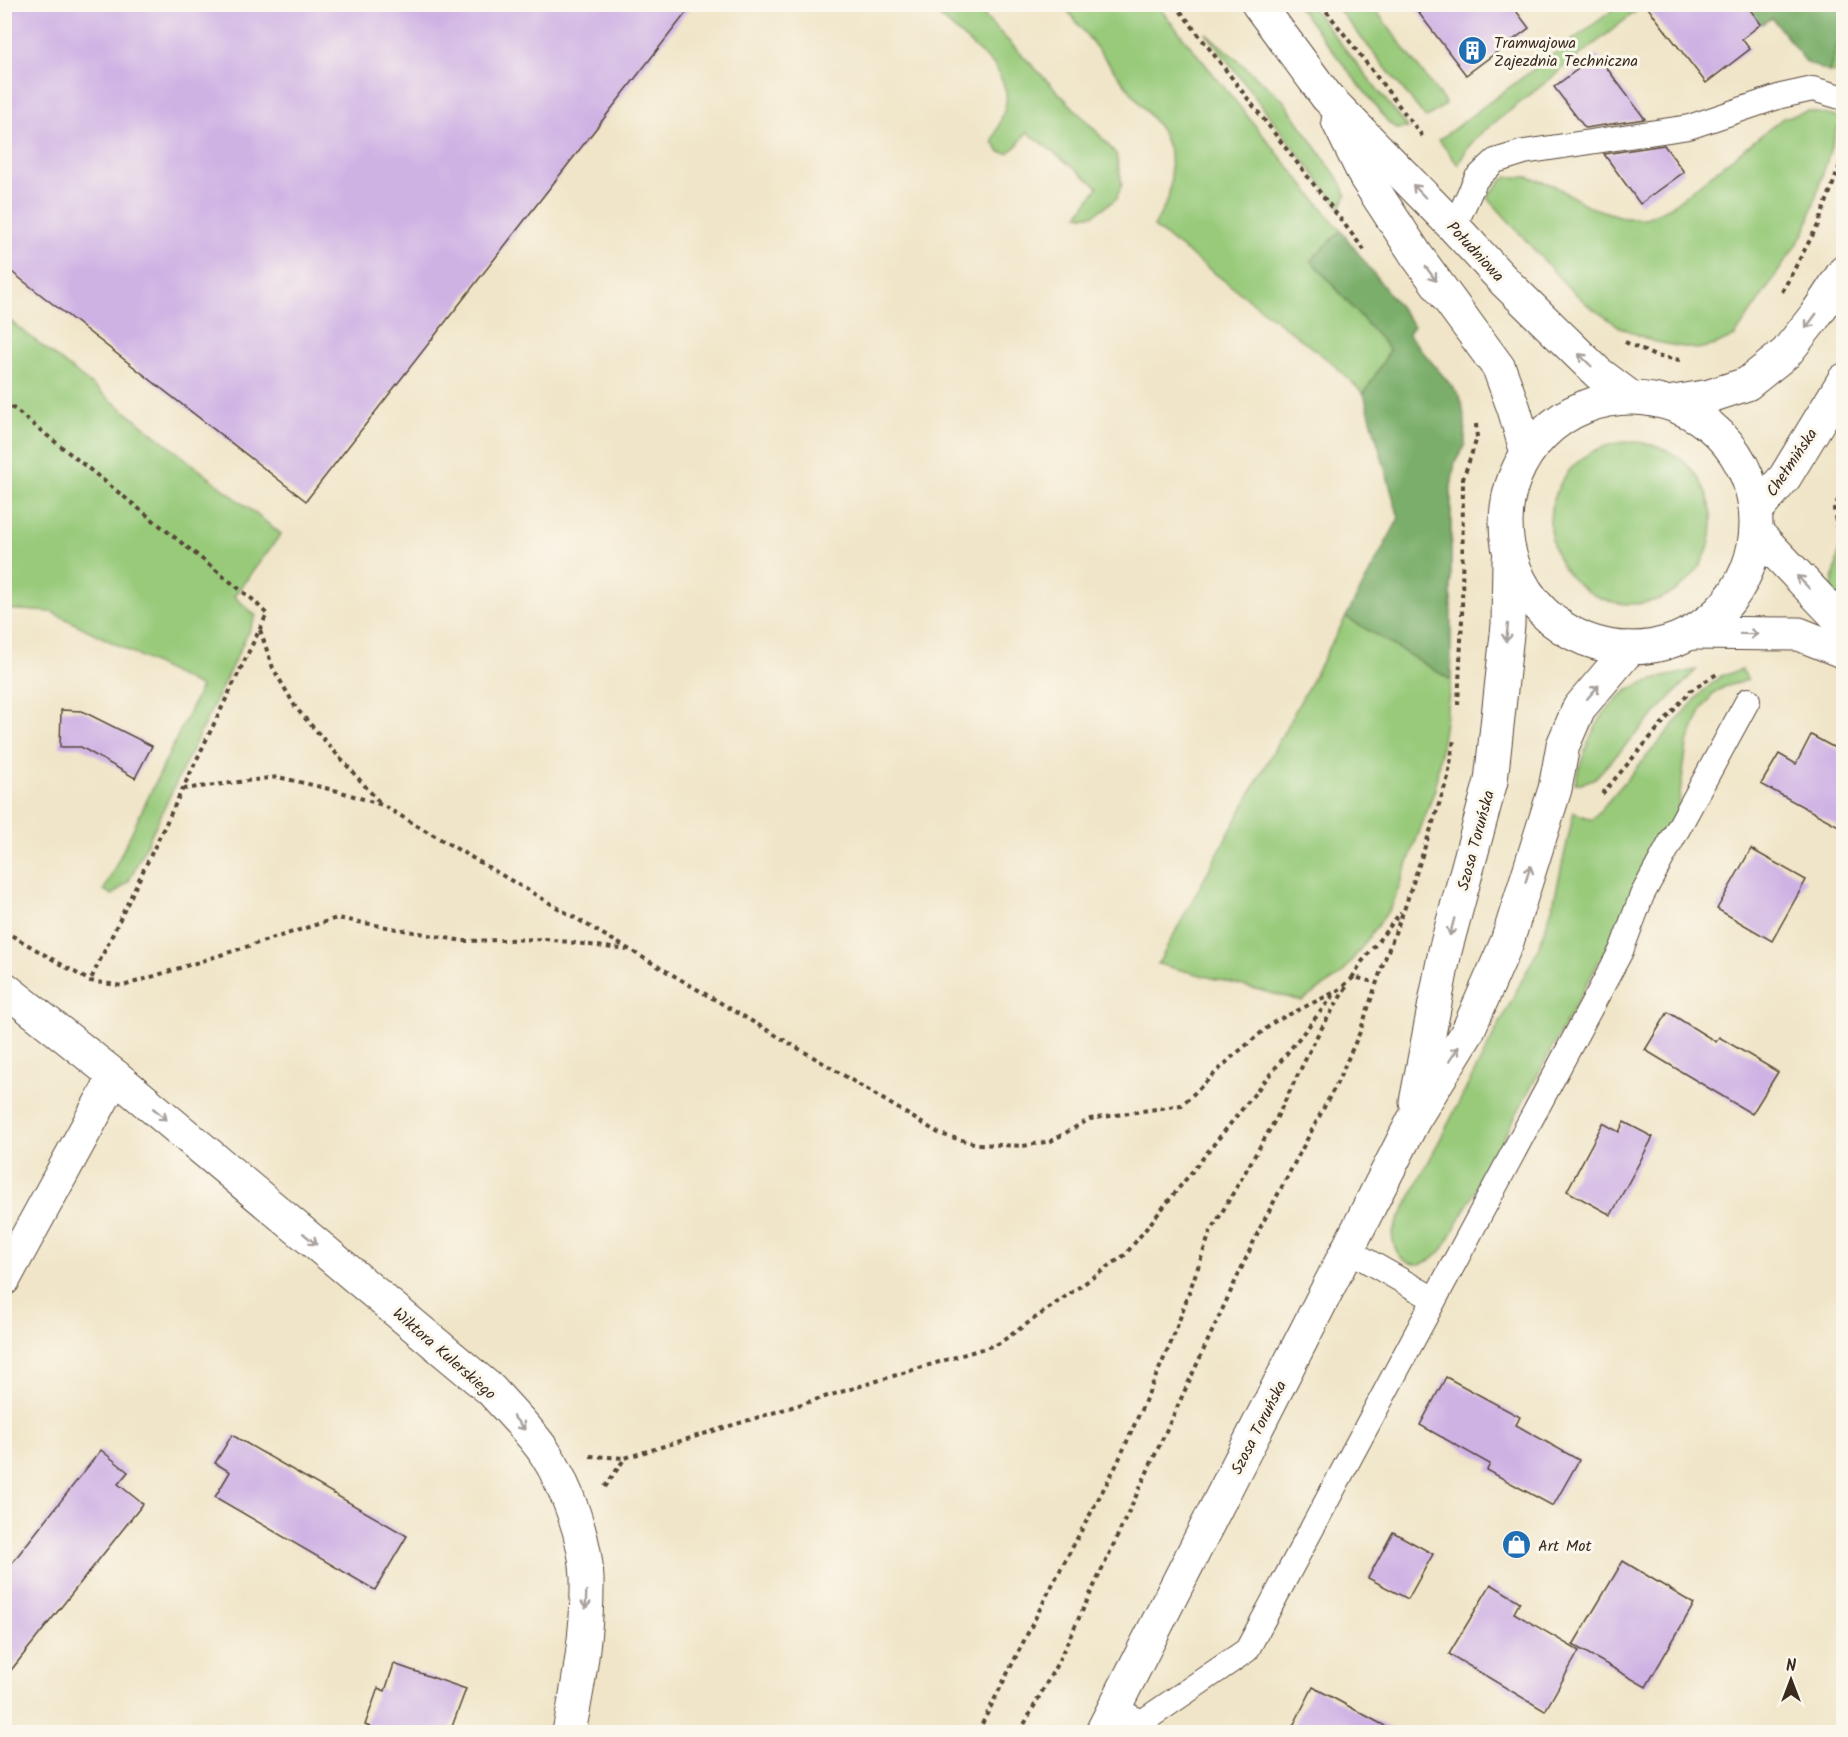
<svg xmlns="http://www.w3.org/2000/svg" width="1848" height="1737" viewBox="0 0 1848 1737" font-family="Kalam,sans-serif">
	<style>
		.green { fill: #98ca7a; stroke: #6a7a4c; stroke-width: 1.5 }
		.forest { fill: #7aae6a; stroke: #5a6c44; stroke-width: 1.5 }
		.building { fill: #cfb2e4 }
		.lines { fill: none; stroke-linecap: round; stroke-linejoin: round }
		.service-casing { stroke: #564638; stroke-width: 26 }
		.minor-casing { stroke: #564638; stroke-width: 35 }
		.tertiary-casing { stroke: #564638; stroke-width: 35 }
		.secondary-casing { stroke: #564638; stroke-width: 35 }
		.path { stroke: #564638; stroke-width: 4; stroke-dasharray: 4.5 4.5; stroke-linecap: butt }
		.service { stroke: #fff; stroke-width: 24 }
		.minor { stroke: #fff; stroke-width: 33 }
		.tertiary { stroke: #fff; stroke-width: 33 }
		.secondary { stroke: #fff; stroke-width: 33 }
		.oneway { stroke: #a79f9a }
		.labels { text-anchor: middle; stroke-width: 6; stroke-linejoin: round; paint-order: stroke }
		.poi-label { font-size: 16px; fill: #3b2a1e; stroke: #fbf7ec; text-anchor: start }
		.street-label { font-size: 16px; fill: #3b2a1e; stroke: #fbf7ec }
	</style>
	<rect width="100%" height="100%" fill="#fbf7ec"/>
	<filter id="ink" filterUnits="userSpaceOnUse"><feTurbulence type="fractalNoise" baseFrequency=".0167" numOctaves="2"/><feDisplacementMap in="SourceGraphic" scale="12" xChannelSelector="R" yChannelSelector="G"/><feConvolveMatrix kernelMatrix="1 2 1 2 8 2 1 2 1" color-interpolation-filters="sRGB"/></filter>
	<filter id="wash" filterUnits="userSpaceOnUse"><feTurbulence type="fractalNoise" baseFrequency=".008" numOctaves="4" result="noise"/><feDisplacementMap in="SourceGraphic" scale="24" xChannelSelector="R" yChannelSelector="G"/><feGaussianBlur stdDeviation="1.35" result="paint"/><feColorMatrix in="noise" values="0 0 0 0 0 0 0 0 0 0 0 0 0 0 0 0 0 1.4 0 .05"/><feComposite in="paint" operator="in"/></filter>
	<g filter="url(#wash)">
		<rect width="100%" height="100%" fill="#f0e5c8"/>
		<g class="green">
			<path d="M1621,4L1644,5L1480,134L1468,147L1458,165L1439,140Z"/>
			<path d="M927,5H976L987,19L1096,131L1116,154L1122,184L1116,199L1093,215H1078L1098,187L1027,132L1016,147L1008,153L1000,152L993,142C996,129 1009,106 1006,94C1005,84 999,75 995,66Z"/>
			<path d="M1063,5H1157L1341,231L1311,260L1390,350L1364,394L1332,363L1154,227L1168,199L1171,181L1170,152L1161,130Z"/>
			<path d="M1297,5H1310L1408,128L1397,129L1388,122Z"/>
			<path d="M1335,5H1372L1446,104L1426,118Z"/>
			<path d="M1843,23V74L1829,72Z"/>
			<path d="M1206,33L1283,100L1342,184L1346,195L1340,208Z"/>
			<path d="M1808,111L1843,118V121L1836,131L1805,232L1735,336L1716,345L1697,349L1671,345L1652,341L1620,327L1589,306L1565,284L1487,197L1502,180L1508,177H1528L1553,185L1590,207L1625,218H1646L1669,208L1783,118Z"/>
			<path d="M4,316L281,534L234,596L256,616L129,881L112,895L104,890L201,687L52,612L5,609Z"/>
			<circle cx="1631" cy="523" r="81"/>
			<path d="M1843,532V602L1831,591Z"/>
			<path d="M1346,617L1451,680L1435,789L1392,906L1342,974L1302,1001L1158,964Z"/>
			<path d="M1696,670L1595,778L1583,783H1575C1585,746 1599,704 1636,686C1655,678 1676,674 1696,670Z"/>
			<path d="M1742,670L1748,680L1724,687L1713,694L1702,709L1687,744L1678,809L1627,903L1609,943L1450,1237C1447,1242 1444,1248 1440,1252C1417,1275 1394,1263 1392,1233L1538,949L1553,905L1574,812L1592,820L1701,693L1721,676Z"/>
		</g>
		<g class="forest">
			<path d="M1746,5H1843V23L1829,72L1807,63L1772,18L1761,24Z"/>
			<path d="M1341,231L1414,326L1408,334L1460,396L1465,420V446L1455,462L1451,487V680L1346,617L1399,518L1364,394L1390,350L1311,260Z"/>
		</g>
		<g id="blocks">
			<g class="building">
				<path d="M4,4H693L306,501L4,266Z"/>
				<path d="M1412,4H1511L1529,28L1466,75Z"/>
				<path d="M1645,4H1746L1761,24L1742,39L1750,49L1706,83Z"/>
				<path d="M1597,55L1645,119L1585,128L1554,87Z"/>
				<path d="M1664,145L1684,172L1640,204L1604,154Z"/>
				<path d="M61,710L82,711L152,746L135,778L81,747H60Z"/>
				<path d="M1811,735L1844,753V829L1761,784L1779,754L1796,764Z"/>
				<path d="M1751,849L1806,880L1772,941L1717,909Z"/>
				<path d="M1668,1012L1716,1042L1719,1037L1778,1072L1752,1114L1645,1050Z"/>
				<path d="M1624,1122L1653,1137L1611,1215L1567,1191L1603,1123L1619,1132Z"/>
				<path d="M1446,1377L1520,1417L1516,1425L1579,1460L1553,1506L1487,1470L1490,1464L1420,1425Z"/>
				<path d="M232,1435L407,1536L375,1590L215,1497L230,1472L215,1463Z"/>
				<path d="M101,1450L128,1472L118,1484L143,1504L4,1679V1573Z"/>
				<path d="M1393,1532L1433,1554L1408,1599L1368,1578Z"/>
				<path d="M1623,1561L1694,1604L1646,1687L1573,1645Z"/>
				<path d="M1491,1584L1520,1602L1514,1613L1579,1651L1545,1711L1449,1654Z"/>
				<path d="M394,1664L466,1689L450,1732H383L365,1725L378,1688L385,1691Z"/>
				<path d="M1313,1687L1396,1732H1290Z"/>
			</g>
		</g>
	</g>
	<g filter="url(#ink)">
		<use href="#blocks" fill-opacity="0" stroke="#564638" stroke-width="1.5"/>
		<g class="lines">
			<defs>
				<g id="service">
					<path d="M1454,227L1476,179L1495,161L1524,152L1689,127L1781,96L1813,89L1844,98"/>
					<path d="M1348,1250L1434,1299"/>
					<path d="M1115,1709L1142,1722L1247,1650L1621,951L1642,895L1748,700"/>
				</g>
				<g id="minor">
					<path d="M4,988L115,1076L491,1390C508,1409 532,1433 545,1453C566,1485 586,1539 587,1578C588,1630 579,1682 569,1732"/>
					<path d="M4,1279L115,1076"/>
				</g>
				<g id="tertiary">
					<path d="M1258,4L1327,97L1454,227L1506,283L1598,373L1630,397"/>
					<path d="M1338,121L1366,178L1417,256L1499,368L1514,409L1527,453"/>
					<path d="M1756,532L1844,624"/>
					<path d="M1691,633L1799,634L1844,652"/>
				</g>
				<g id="secondary">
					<circle cx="1631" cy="523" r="125"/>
					<path d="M1668,403L1710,396L1747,384L1786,353L1815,316L1844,272"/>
					<path d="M1756,511L1785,477L1844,380"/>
					<path d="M1416,1102L1445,951L1491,781L1508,625L1509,560"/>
					<path d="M1102,1732L1413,1121L1467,1033L1507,942L1555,789L1563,745L1579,708L1630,648"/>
				</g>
			</defs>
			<use href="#service" class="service-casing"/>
			<use href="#minor" class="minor-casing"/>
			<use href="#tertiary" class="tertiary-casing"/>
			<use href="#secondary" class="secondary-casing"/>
			<g class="path">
				<path d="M1175,4L1365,251"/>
				<path d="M1321,4L1423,137"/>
				<path d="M1782,292L1818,225L1844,154"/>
				<path d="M1625,342L1655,356L1680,360"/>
				<path d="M4,401L252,599L267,614L90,981"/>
				<path d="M1842,565L1834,509L1844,487"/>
				<path d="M260,630L273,668L296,708L381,804"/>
				<path d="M1458,705L1462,619L1463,479L1477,438L1476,424"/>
				<path d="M183,789L278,777L338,791L382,805L825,1064L940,1134L977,1144L1023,1146L1051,1141L1090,1119L1182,1105L1232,1057L1274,1022L1337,991"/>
				<path d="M1602,794L1690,691L1720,672"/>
				<path d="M4,931L90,981L123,986L337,918L463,941L546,939L627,950"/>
				<path d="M1352,978L1361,963L1401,912"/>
				<path d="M590,1456L624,1458"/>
				<path d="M605,1487L625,1458L998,1344L1125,1255L1337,991L1354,977L1377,983"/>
				<path d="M978,1732L1049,1591L1117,1464L1173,1338L1210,1233L1277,1117L1317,1036L1348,984"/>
				<path d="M1020,1732L1057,1664L1105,1563L1260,1228L1337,1083L1360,1032L1383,964L1405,907L1448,777L1454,739"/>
			</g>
			<use href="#service" class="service"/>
			<use href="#minor" class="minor"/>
			<use href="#tertiary" class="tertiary"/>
			<use href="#secondary" class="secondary"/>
		</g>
		<defs><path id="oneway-shaft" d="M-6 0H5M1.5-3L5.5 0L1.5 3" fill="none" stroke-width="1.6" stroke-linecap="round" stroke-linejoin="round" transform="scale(1.5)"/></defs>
		<g class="oneway">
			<use href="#oneway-shaft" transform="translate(1419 191) rotate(-134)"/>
			<use href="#oneway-shaft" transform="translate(1431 274) rotate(54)"/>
			<use href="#oneway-shaft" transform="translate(1811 321) rotate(126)"/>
			<use href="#oneway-shaft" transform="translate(1585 360) rotate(-136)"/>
			<use href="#oneway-shaft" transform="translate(1803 582) rotate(-134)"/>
			<use href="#oneway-shaft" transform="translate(1507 633) rotate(96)"/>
			<use href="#oneway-shaft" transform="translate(1749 634) rotate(1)"/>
			<use href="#oneway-shaft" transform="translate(1593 692) rotate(-49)"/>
			<use href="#oneway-shaft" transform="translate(1528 874) rotate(-73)"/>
			<use href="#oneway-shaft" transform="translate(1452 927) rotate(105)"/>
			<use href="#oneway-shaft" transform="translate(1454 1054) rotate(-58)"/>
			<use href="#oneway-shaft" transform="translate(160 1114) rotate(40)"/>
			<use href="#oneway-shaft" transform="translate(310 1239) rotate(40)"/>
			<use href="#oneway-shaft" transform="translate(519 1423) rotate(49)"/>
			<use href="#oneway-shaft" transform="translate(586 1600) rotate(92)"/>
		</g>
	</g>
	<defs>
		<symbol id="building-disc" viewBox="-11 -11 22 22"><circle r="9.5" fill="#1f6fb2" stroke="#fbf7ec"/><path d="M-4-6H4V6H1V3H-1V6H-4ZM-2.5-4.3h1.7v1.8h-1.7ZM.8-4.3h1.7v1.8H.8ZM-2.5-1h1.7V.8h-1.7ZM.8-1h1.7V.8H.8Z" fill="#fff"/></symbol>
		<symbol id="shop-disc" viewBox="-11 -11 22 22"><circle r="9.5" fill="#1f6fb2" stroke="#fbf7ec"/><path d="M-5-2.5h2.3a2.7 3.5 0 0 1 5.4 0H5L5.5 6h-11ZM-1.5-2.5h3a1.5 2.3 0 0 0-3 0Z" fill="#fff"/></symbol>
	</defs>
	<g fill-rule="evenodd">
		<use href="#building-disc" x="1456" y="34" width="33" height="33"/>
		<use href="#shop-disc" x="1500" y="1528" width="33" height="33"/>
	</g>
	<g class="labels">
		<g class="poi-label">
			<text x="1494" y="48">Tramwajowa<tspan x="1494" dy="18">Zajezdnia Techniczna</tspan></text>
			<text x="1538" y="1551">Art Mot</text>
		</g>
		<g class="street-label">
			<text transform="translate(1476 251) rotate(47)" y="6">Południowa</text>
			<text transform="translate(1791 462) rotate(-56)" y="6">Chełmińska</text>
			<text transform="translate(1475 840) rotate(-75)" y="6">Szosa Toruńska</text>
			<text transform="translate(445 1353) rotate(41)" y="6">Wiktora Kulerskiego</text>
			<text transform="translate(1258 1427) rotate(-63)" y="6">Szosa Toruńska</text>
		</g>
	</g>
	<rect width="1848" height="1737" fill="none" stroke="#fbf7ec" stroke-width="24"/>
	<g transform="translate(1791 1680)" stroke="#fbf7ec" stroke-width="4.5" paint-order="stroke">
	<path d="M0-4.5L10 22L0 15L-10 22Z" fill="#3b2a1e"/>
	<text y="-9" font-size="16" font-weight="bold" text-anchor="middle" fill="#3b2a1e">N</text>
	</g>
</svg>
